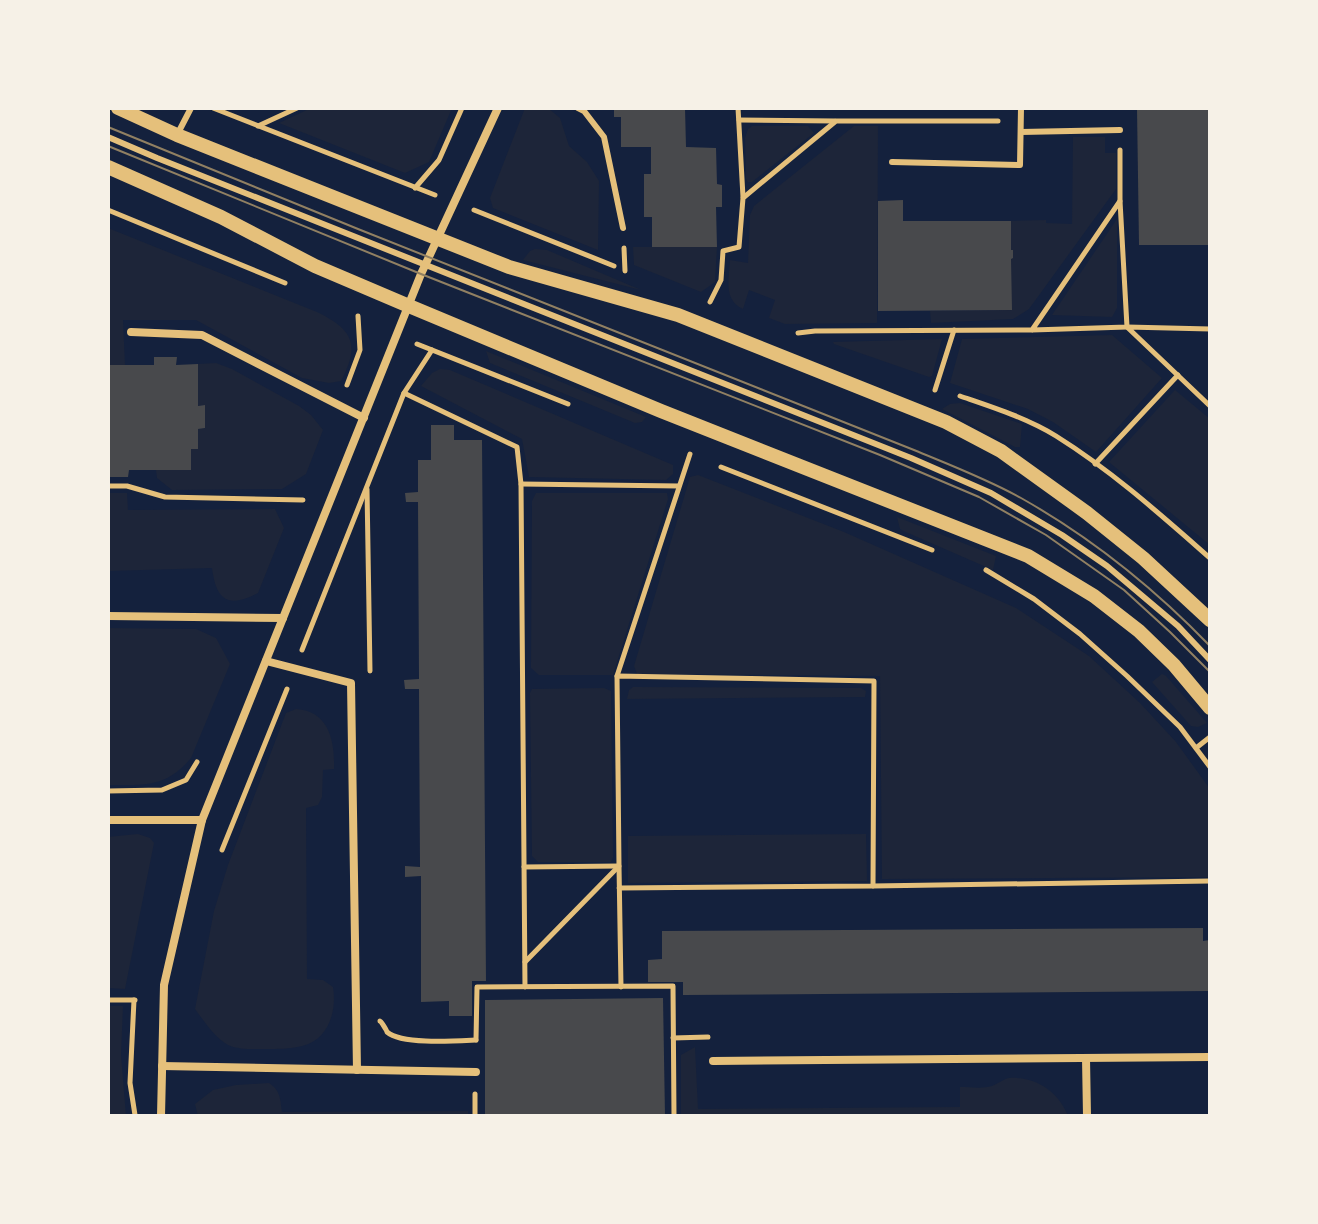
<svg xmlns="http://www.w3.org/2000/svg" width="1318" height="1224" viewBox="0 0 1318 1224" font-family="'Varela Round',sans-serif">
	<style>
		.green { fill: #1d2539 }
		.building { fill: #48494c }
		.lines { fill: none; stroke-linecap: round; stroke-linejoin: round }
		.path { stroke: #e5c07b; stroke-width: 5 }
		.service { stroke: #e5c07b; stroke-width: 6 }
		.minor { stroke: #e5c07b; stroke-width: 8 }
		.tertiary { stroke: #e5c07b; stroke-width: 14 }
		.tram { stroke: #918062; stroke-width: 2 }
	</style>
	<rect width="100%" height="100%" fill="#14213d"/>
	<g class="green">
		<path d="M311,108H452L429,162L405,173L279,123Z"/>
		<path d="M525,108H548L560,118L569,146L587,162L599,181L598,250L493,208L490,198Z"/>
		<path d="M752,126H808L814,133L752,182H748L746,179L745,138L748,129Z"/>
		<path d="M854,126H878L877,323L785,324L769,318L775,300L749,290L743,309C723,300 729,279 730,260L748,263L750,215L754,206Z"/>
		<path d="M1073,137H1105V153H1116V189L1029,309L1013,319L931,323L930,311L1011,310V221L1046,220V223L1072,224Z"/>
		<path d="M1117,219V308L1112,317L1052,315Z"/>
		<path d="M108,228L317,312C352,329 361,344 341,381L329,383L302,378L196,320H123L125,365H108Z"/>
		<path d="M633,247H717L715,282L701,292L634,265Z"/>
		<path d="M535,249L547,250L641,290L523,260L530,251Z"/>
		<path d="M1112,335L1162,378L1096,452L1053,422L1028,409L950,383L962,339Z"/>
		<path d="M942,339L932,376L929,377L834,344L833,342Z"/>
		<path d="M486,351L646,417L642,422L635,423L490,363Z"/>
		<path d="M216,363L232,369L299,406L311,415L323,430L306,474L282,489L172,490L157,478L156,470L191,469V449L198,448V429L205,428L204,405L198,406V364Z"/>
		<path d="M440,369L450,370L673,465V474L666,480L529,477L522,439L421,386L432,373Z"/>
		<path d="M1175,390L1210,419V545L1109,462Z"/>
		<path d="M960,403L1022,424L1020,447H1015L942,409L950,404Z"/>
		<path d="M698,475L844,532L1016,608L1089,656L1140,703L1176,742L1210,789V877L882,879L880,676L637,674L634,666L690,477Z"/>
		<path d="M108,493H127L128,510L275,509L284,528L258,593C228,609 216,600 212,568L108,571Z"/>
		<path d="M536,493H667L668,499L613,675H539L531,668L532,501Z"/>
		<path d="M897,517L996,556L993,570L908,533L900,529Z"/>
		<path d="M108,628L196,629L216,638L230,664L191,758C166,788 144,785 108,785Z"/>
		<path d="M1162,674L1166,676L1207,723L1198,727L1191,726L1152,682Z"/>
		<path d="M633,687L861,688L866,691L865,697L627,699L629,690Z"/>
		<path d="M604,688L611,691L613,857L611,862H538L532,856L530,693L532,689Z"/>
		<path d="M296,709C329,711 335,741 334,769L323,770L322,797L318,805L306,808L307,979L323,980L333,987C337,1010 329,1040 302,1046C290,1049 277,1049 265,1049C254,1049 239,1050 228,1045C214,1037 204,1021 195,1009L214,911L228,865L286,713Z"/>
		<path d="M138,834L150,838L154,843L125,989L108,988V837Z"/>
		<path d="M866,834L867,881L628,883V836Z"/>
		<path d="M108,1006H123L121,1055L126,1116H108Z"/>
		<path d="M695,1047L698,1109L960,1107V1087C970,1087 983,1089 992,1086C998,1084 1003,1079 1009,1078C1036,1076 1059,1092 1068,1116H681V1055Z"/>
		<path d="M269,1083C281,1091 280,1099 282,1112L468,1111V1116H198L195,1104L213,1090L236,1085Z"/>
	</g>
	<g class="building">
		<path d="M614,108H685L686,147L716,148L717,184L722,185V207H716L717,247H652V217H644V174H651V147H621V117H614Z"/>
		<path d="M1137,108H1210V245H1139Z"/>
		<path d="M903,200V221H1011V250H1013V258L1011,259L1012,310L878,311V201Z"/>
		<path d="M154,357H177L176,365L198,364V406L205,405V428L198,429V449H191V470H129L128,477H108V365H154Z"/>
		<path d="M431,425H454V440H482L486,981H472V1016H449V1001L421,1002V876L405,877V866L420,867L419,689H405L404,680L419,679L418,502H406L405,493L418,492V460H431Z"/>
		<path d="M1203,928V941L1210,940V991L683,995V982H648V960L662,959V931Z"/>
		<path d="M663,998L665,1116H485V1000Z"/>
	</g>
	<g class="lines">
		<g class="path">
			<path d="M213,108L435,195"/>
			<path d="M738,108L743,197"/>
			<path d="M739,120L835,121"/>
			<path d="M258,126L297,108"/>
			<path d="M1120,150V201"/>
			<path d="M415,188L439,160L462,108"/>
			<path d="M108,210L285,283"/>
			<path d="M474,210L614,266"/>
			<path d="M624,248L625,271"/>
			<path d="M710,302L721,280L723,251L739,247L743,198L836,121H998"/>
			<path d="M1210,329L1127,327L1210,406"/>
			<path d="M798,333L815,331L1032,330L1127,327L1120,201L1032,330"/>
			<path d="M417,344L568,404"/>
			<path d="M347,385L360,350L358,316"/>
			<path d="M935,390L954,330"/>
			<path d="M404,393L517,447L521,484L525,987"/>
			<path d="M960,396C992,407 1027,418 1056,436C1112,471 1161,515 1210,558"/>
			<path d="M1095,464L1178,375"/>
			<path d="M721,467L932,550"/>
			<path d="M521,484L679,486"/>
			<path d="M108,486H127L165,497L303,500"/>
			<path d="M367,489L370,671"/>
			<path d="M986,570L1034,599L1080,634L1127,676L1180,727L1210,767"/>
			<path d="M302,650L404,393L432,350"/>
			<path d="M617,676L690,454"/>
			<path d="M1196,748L1210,737"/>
			<path d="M108,791L162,790L186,780L197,762"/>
			<path d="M222,850L287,689"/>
			<path d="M524,867L619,866"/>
			<path d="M873,886L1210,881"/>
			<path d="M619,888L873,886L874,681L617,676L619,866L621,987"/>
			<path d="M525,962L618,867"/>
			<path d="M108,1000H135"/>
			<path d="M134,1000L130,1083L135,1115"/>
			<path d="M380,1021C381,1021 387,1031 387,1032C402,1045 456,1041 476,1040"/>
			<path d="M673,1038L708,1037"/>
			<path d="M476,1040L477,987L673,986L674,1116"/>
			<path d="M475,1116V1094"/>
		</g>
		<g class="service">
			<path d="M578,108L584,111L604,137L623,228"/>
			<path d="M1021,132L1120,130"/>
			<path d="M177,135L191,108"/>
			<path d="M108,137L157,158L911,458L991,493L1062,535L1107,566L1178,626L1210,660"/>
			<path d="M892,162L1020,165L1021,108"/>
		</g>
		<g class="minor">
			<path d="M131,332L202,335L364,418"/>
			<path d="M108,616L283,618"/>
			<path d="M266,661L351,683L357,1070"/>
			<path d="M108,820H202"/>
			<path d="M1086,1058L1087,1116"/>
			<path d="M713,1061L1210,1057"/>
			<path d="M162,1066L476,1072"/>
			<path d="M161,1116L164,985L202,820L421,274L498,108"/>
		</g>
		<g class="tertiary">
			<path d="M118,108L177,135L509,267L678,315L946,422L1001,451L1087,513L1143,558L1210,620"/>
			<path d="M108,167L221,217L315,266L409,306L661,411L1028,556L1094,596L1139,631L1174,665L1210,708"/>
		</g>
		<g class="tram">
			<path d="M108,127L358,229L914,450C950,465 987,479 1021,498C1092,538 1154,588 1210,646"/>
			<path d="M108,146L421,274L880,455L979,497L1046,535L1124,590L1170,632L1210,672"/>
		</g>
	</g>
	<rect width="1318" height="1224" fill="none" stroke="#f6f1e7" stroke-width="220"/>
</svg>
